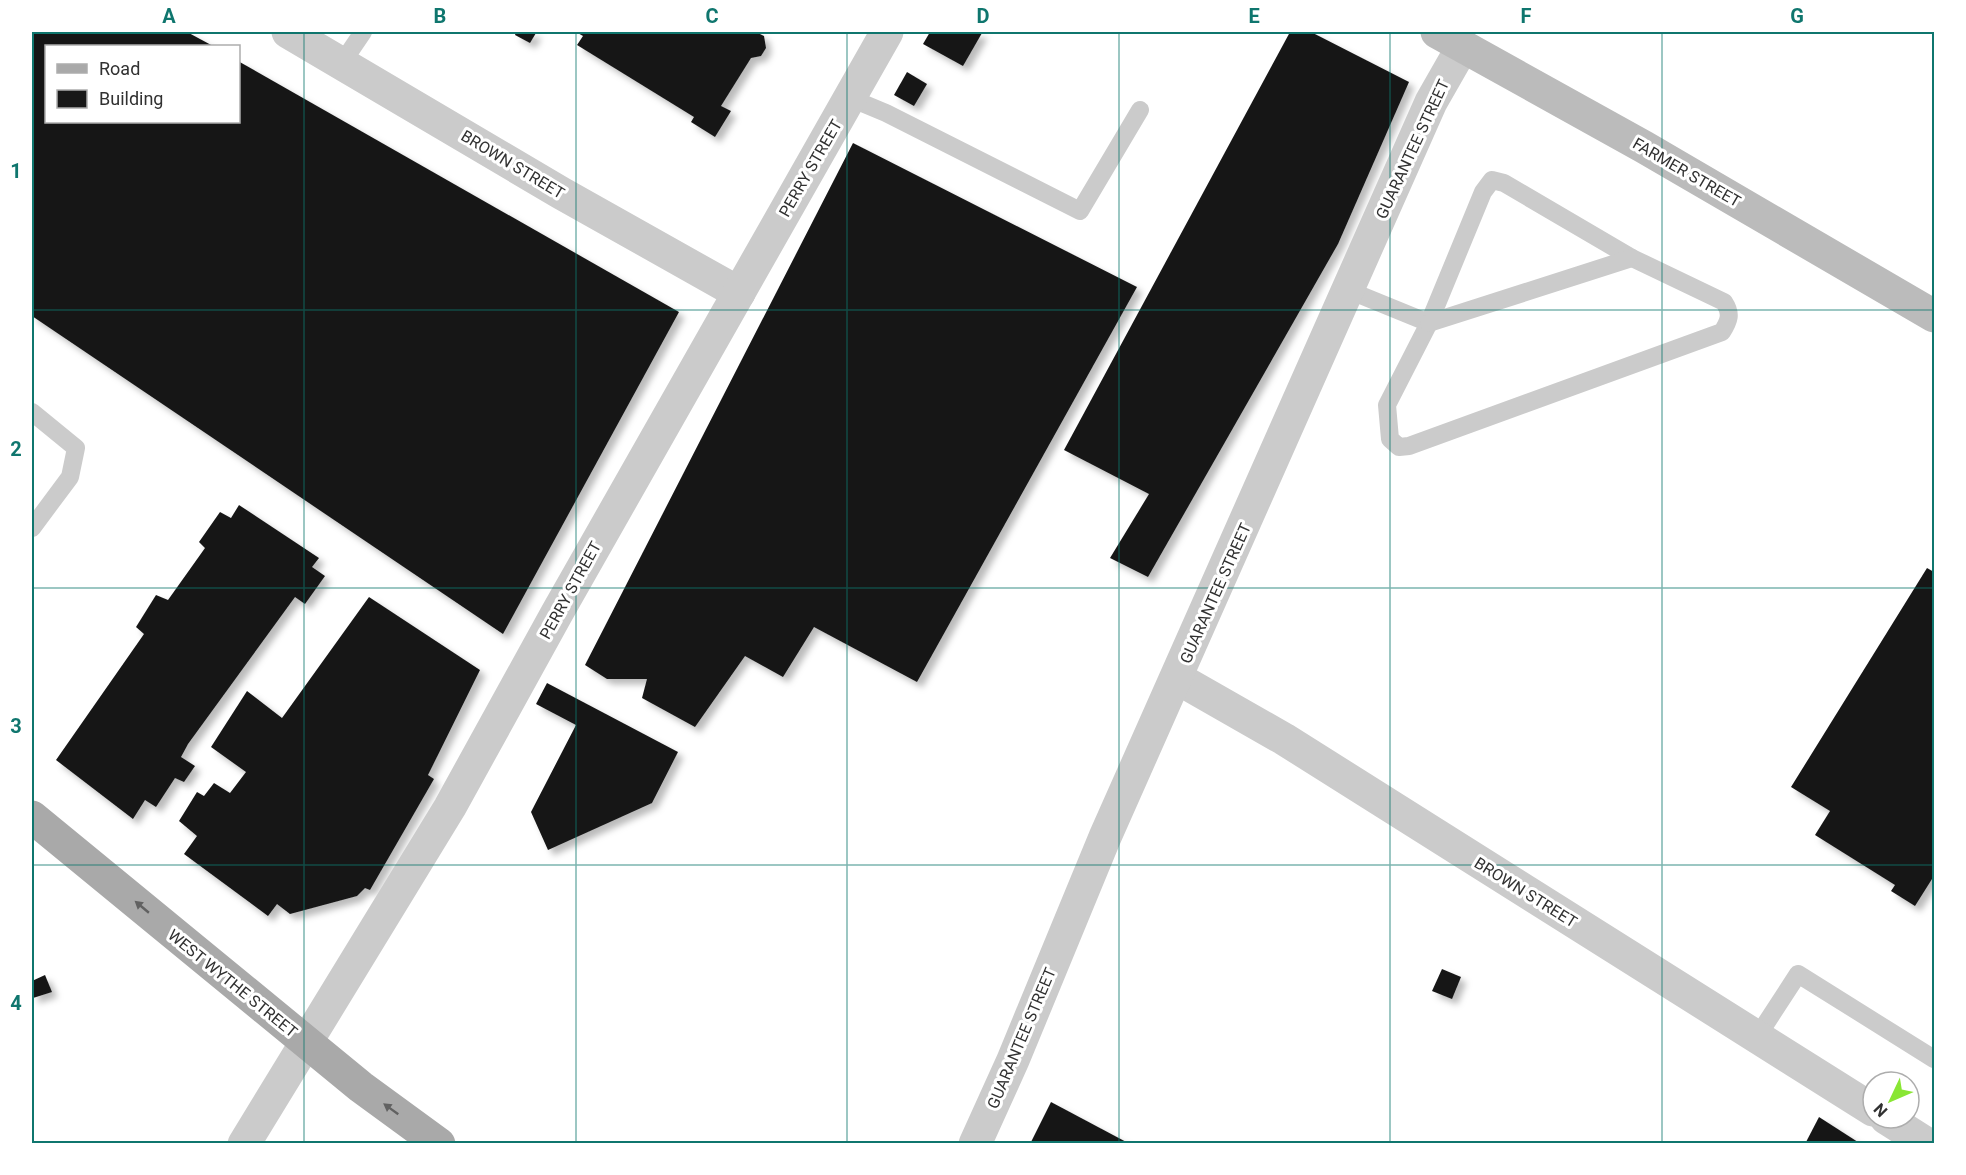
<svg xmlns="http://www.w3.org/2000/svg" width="1966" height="1175" viewBox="0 0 1966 1175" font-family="Roboto,sans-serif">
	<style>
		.building { fill: #181818; filter: url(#shadow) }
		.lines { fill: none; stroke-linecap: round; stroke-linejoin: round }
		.lane { stroke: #cbcbcb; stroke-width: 18 }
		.street { stroke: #cbcbcb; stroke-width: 33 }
		.secondary { stroke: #bbb; stroke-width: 33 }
		.primary { stroke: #a9a9a9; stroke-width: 33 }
		.oneway { fill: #616161 }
		.grid { fill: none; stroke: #0f766e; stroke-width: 1.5; stroke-opacity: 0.55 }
		.labels { text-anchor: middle; stroke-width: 6; stroke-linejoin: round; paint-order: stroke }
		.street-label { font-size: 16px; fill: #313131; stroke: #fff }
		.neatline { fill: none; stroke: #0f766e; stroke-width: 2 }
		.grid-label { font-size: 20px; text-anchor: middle; font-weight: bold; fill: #0f766e }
	</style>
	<defs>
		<filter id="shadow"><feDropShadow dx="5.5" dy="5.5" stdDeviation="3" flood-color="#0004"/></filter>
	</defs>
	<rect width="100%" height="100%" fill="#fff"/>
	<g class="building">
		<path d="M32,32H187L213,46H46V122H238V61L679,312L503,634L32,316Z"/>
		<path d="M516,32H533L536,33L530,43L515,35Z"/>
		<path d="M576,32H756L764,36L766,48L761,56L751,58L721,106L731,111L715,137L691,122L694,117L577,45L583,36Z"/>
		<path d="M930,32H979L982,33L963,66L923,44Z"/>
		<path d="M1290,32H1311L1409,82L1338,244L1148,577L1110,558L1149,494L1064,450Z"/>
		<path d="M907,72L927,84L914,106L894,95Z"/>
		<path d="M853,143L1137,287L917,682L814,627L783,677L745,656L695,727L642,698L647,679H607L585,665Z"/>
		<path d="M239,505L319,558L312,567L325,576L305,604L295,597L188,744L181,757L195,766L184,782L175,778L156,807L145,800L133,819L56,760L144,634L136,627L156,595L168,600L205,548L199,542L220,512L231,518Z"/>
		<path d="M1927,568L1934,572V881L1932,879L1915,906L1891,891L1895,885L1815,835L1830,811L1791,787Z"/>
		<path d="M369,597L480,670L428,775L434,779L370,890L365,888L357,896L290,914L277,904L268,916L184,854L197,836L179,821L197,792L204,796L214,783L230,793L246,772L211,747L247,691L282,718Z"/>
		<path d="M547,683L678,752L652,803L548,850L531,812L576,725L536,704Z"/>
		<path d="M1442,969L1461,977L1452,999L1432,991Z"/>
		<path d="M45,975L52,992L33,998L32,981Z"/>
		<path d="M1051,1102L1130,1144H1030Z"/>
		<path d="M1819,1117L1861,1144H1805Z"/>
	</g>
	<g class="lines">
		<g class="lane">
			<path d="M342,63L363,32"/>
			<path d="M850,98L886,113L1080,211L1140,110"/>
			<path d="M1348,290L1429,323L1387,405L1390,439L1399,447L1409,446L1722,332C1729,321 1732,314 1724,302L1632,258L1504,183L1492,180L1483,192L1429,323"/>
			<path d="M1429,323L1632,258"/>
			<path d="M32,412L76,448L70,477L32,528"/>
			<path d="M1757,1037L1798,974L1934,1059"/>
		</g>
		<g class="street">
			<path d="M288,32L561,193L739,293"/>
			<path d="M1177,678L1284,739L1873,1110"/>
			<path d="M1886,1118L1927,1144"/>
			<path d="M244,1144L450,807L557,613L887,32"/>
			<path d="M975,1144L1013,1060L1105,837L1431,102L1463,46"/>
		</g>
		<path class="secondary" d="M1437,32L1644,147L1934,316"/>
		<path class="primary" d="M32,817L361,1087L439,1144"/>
	</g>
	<defs><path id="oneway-solid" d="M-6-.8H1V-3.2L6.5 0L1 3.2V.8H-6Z" transform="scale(1.5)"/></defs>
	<g class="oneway">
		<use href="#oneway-solid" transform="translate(142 907) rotate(-140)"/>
		<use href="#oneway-solid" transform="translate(391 1109) rotate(-144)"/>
	</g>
	<path class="grid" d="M304,32V1144M576,32V1144M847,32V1144M1119,32V1144M1390,32V1144M1662,32V1144M32,310H1934M32,588H1934M32,865H1934"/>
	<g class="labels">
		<g class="street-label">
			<text transform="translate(1412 149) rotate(-65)" y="6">GUARANTEE STREET</text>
			<text transform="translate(513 164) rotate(31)" y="6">BROWN STREET</text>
			<text transform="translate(810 168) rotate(-60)" y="6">PERRY STREET</text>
			<text transform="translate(1687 172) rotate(30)" y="6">FARMER STREET</text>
			<text transform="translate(570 590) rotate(-61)" y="6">PERRY STREET</text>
			<text transform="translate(1215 593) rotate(-66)" y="6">GUARANTEE STREET</text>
			<text transform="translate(1526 892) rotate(32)" y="6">BROWN STREET</text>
			<text transform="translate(233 983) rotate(39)" y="6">WEST WYTHE STREET</text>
			<text transform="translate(1021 1038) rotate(-67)" y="6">GUARANTEE STREET</text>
		</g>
	</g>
	<rect width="1966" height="1175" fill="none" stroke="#ffffff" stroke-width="66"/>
	<rect x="45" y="45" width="195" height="78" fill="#ffffff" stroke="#adadad" stroke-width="1.5"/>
	<rect x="57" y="64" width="30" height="9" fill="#a9a9a9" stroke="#adadad" stroke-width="1.5"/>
	<text x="99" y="75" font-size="18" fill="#313131">Road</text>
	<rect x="57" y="90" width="30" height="18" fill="#181818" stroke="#adadad" stroke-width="1.5"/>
	<text x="99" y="105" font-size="18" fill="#313131">Building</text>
	<g transform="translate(1891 1100) rotate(226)"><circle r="28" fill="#ffffff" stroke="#adadad" stroke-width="1.5"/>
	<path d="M0-4.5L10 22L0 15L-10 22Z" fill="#89e634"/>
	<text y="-9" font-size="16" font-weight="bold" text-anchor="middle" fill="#313131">N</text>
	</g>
	<rect x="33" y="33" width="1900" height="1109" class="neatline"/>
	<g class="grid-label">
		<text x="169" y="23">A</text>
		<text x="440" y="23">B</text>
		<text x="712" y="23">C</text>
		<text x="983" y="23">D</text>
		<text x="1254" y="23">E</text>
		<text x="1526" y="23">F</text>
		<text x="1797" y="23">G</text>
		<text x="16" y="178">1</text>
		<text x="16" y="456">2</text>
		<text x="16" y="733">3</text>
		<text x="16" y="1010">4</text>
	</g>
</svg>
